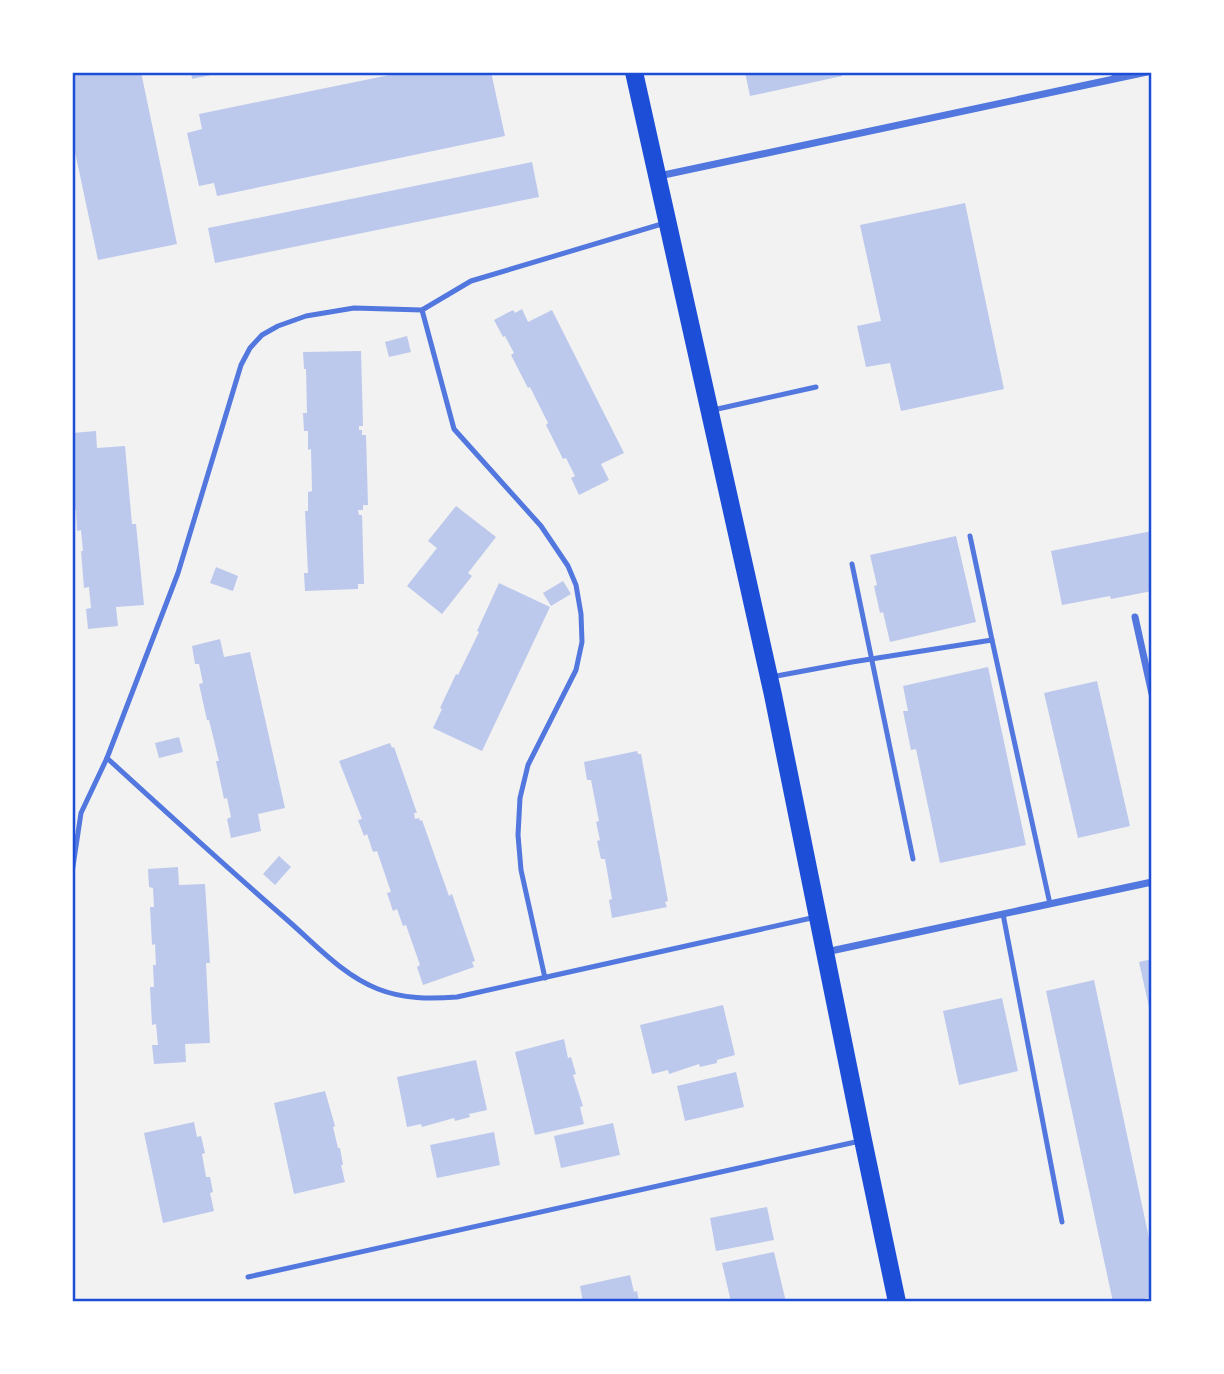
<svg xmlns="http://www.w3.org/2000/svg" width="1224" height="1374" viewBox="0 0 1224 1374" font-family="'PT Sans',sans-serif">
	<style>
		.building { fill: #bdc9ec }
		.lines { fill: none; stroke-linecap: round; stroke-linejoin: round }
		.service { stroke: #5277de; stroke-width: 5 }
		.minor { stroke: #5277de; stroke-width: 7 }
		.primary { stroke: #1d4ed8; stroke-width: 18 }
		.neatline { fill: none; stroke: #1d4ed8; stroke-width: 2.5 }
	</style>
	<rect width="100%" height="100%" fill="#f2f2f2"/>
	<g class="building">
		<path d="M72,72H141L177,244L98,260L72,138Z"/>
		<path d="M191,72H220V73L192,79Z"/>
		<path d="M404,72H491L505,136L217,196L214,183L199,186L187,133L202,129L199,114Z"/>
		<path d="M745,72H841L842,76L750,96Z"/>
		<path d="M532,162L539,197L215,263L208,228Z"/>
		<path d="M965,203L1004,389L901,411L890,363L866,367L857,326L881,321L860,225Z"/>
		<path d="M522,309L528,322L552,310L624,453L601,464L609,480L579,495L571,478L575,476L566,458L563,459L546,425L548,423L530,387L528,388L511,355L514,353L505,336L503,337L494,320L513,310L515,313Z"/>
		<path d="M407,336L411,352L389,357L385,342Z"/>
		<path d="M361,351L363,426H359V430H362V435H366L368,505H363V510H358L359,515H362L364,584H358V589L305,591L304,573H308L305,511H308V492L312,491L311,449L308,450V431H304L303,413H307L306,369H304L303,352Z"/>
		<path d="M96,431L97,448L125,446L132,524H136L144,605L116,607L118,626L88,629L86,609L91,608L89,587L84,588L81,551H83L81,530L77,531L76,510H72V433Z"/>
		<path d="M456,506L496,537L468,573L472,576L442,614L407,586L437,548L428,541Z"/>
		<path d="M1152,531V591L1111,599L1110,596L1062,605L1051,551Z"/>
		<path d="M956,536L976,622L890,642L883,612L880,613L874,586L877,585L870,555Z"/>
		<path d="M216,567L238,576L233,591L210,583Z"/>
		<path d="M563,581L571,594L551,606L543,593Z"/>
		<path d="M499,583L550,607L482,751L433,728L442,709L440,708L456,674L458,675L479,632L477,631Z"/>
		<path d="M220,639L224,657L250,652L285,808L258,814L261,831L231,838L227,819L231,817L227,798L224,799L216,761H219L209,720H207L199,684L203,683L199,664H195L192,646Z"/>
		<path d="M988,667L1026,845L940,863L916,749L911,750L903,711H908L903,686Z"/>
		<path d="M1097,681L1130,826L1078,838L1044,693Z"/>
		<path d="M179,737L183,752L159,758L155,743Z"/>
		<path d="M390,743L392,748L394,747L417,813H414L415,819L419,818L420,821L422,820L449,896L452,894L475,961L472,962L474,967L423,985L417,967L420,965L406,925L403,926L397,909L393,911L387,893L391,892L377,851L373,852L367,834L364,836L358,820L362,819L339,761Z"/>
		<path d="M637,751L638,754H641L668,901L665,902L667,907L612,918L609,900L612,899L605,859H601L597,841L600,840L596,822L599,821L591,780H587L584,762Z"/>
		<path d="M279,856L291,867L275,885L263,874Z"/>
		<path d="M178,867L179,885L205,884L210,963H206L210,1043L185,1044L186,1062L154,1064L152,1045H158L156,1024L152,1025L150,987H154L153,965H156L155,944L152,945L150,907H154L153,888L149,887L148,869Z"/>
		<path d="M1152,959V1016H1151L1139,962Z"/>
		<path d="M1094,980L1152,1252V1297L1128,1302H1113L1046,991Z"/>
		<path d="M1002,998L1018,1071L959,1085L943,1011Z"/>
		<path d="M723,1005L735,1055L717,1060V1063L700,1067L699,1064L669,1074L668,1070L652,1074L640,1025Z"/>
		<path d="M564,1039L568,1058L571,1057L576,1074L573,1075L583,1106L580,1107L584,1124L535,1135L515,1052Z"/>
		<path d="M476,1060L487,1110L469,1114L470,1117L455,1121L454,1118L422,1127L421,1124L407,1127L397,1077Z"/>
		<path d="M736,1072L744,1107L685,1121L677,1086Z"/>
		<path d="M325,1091L335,1126L333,1127L338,1148H340L343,1165H341L345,1182L294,1194L274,1103Z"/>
		<path d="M194,1122L197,1137L201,1136L205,1153L202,1154L206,1177H210L213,1192L210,1193L214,1211L163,1223L144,1133Z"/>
		<path d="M613,1123L620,1155L561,1168L554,1136Z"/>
		<path d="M494,1132L500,1165L437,1178L430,1145Z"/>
		<path d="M767,1207L774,1240L716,1251L710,1218Z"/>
		<path d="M774,1252L786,1302H731L722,1263Z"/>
		<path d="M630,1275L634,1292L637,1291L639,1302H583L580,1286Z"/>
	</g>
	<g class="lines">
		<g class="service">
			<path d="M1114,79V72"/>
			<path d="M422,310L454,429L541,526L568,566L576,585L581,614L582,642L576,670L528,765L520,798L518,835L521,870L545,978"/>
			<path d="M713,410L816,387"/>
			<path d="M970,536L992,640"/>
			<path d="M852,564L913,859"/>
			<path d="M771,677L852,662L992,640L1050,904"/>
			<path d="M107,758C166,812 225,866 285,918C314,943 342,975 378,989C403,999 430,999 457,997L816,917"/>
			<path d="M72,873L81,813L107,758L178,573L241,365L250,348L262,335L278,326L306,316L354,308L422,310L471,281L665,223"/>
			<path d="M1003,914L1062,1222"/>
			<path d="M248,1277L860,1141"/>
		</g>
		<g class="minor">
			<path d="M659,176L1147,72"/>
			<path d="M1135,617L1152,694"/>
			<path d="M826,952L1152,882"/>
		</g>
		<path class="primary" d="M634,72L773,695L863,1140L897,1302"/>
	</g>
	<rect width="1224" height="1374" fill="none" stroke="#ffffff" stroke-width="147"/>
	<rect x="74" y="74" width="1076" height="1226" class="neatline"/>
</svg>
